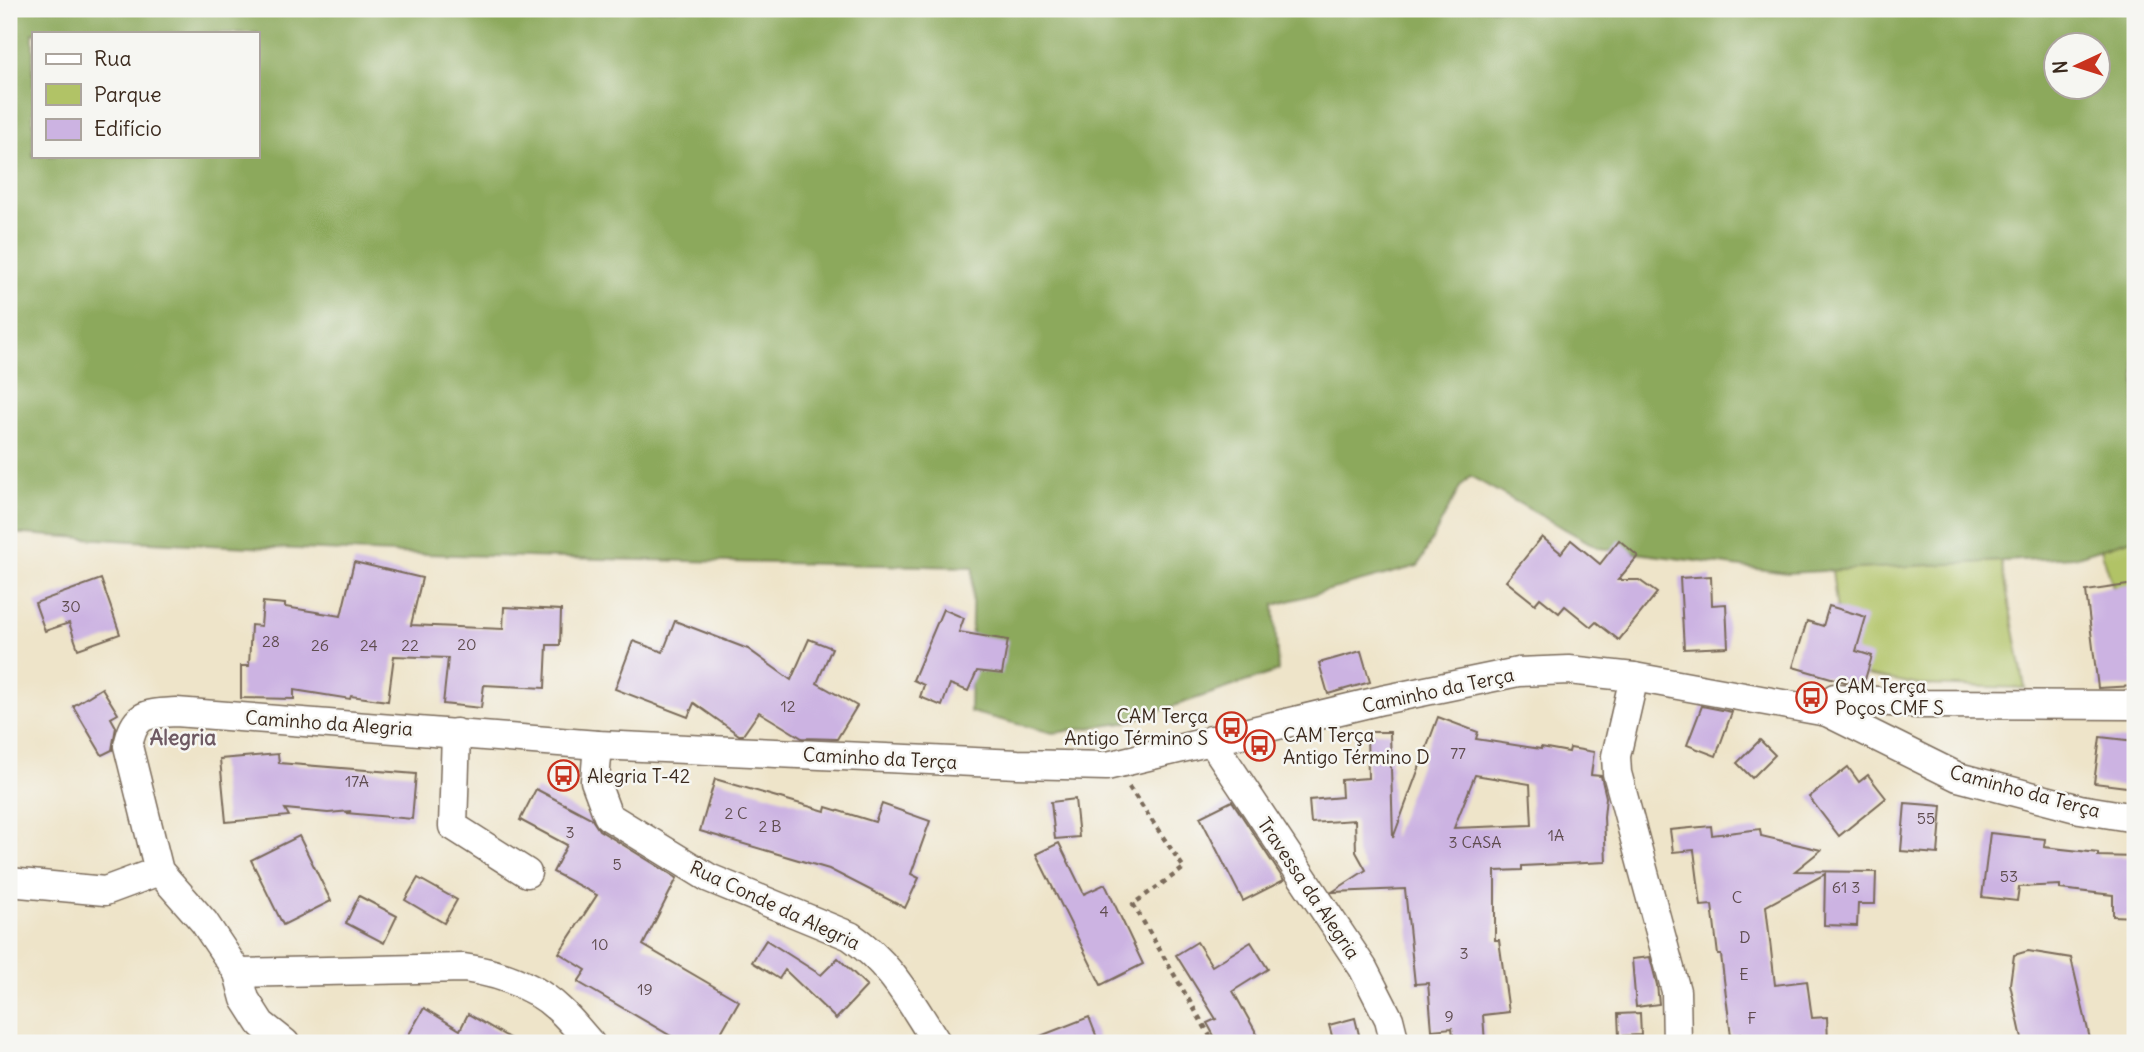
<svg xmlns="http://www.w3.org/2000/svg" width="2144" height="1052" viewBox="0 0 2144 1052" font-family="Delius,sans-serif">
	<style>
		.green { fill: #b1c366; stroke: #767642; stroke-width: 2 }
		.forest { fill: #8ca95b; stroke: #646a3c; stroke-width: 2; fill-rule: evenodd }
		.building { fill: #ccb3e2; fill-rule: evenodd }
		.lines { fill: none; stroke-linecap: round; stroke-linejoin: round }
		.minor-casing { stroke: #7a6b5a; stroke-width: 31 }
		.path { stroke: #7a6b5a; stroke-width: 4.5; stroke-dasharray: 5 5; stroke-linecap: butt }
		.minor { stroke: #fff; stroke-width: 28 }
		.labels { text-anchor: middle; stroke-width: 5; stroke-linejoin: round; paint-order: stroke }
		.number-label { font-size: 16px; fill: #5f4c4f }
		.poi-label { font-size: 19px; fill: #3b2a1e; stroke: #f6f6f2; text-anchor: start }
		.street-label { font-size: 19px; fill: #3b2a1e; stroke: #f6f6f2 }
		.neighbourhood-label { font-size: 21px; font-weight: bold; fill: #6e5a63; stroke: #f6f6f2 }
	</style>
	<rect width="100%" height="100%" fill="#f6f6f2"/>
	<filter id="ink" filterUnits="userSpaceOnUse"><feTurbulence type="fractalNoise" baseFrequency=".0143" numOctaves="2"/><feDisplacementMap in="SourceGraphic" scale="14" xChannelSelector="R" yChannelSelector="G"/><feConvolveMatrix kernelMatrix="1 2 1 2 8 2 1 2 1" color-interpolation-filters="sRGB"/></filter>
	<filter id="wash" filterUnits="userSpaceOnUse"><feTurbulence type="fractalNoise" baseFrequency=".00686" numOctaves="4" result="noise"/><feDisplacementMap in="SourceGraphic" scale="28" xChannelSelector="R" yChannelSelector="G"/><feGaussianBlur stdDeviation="1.57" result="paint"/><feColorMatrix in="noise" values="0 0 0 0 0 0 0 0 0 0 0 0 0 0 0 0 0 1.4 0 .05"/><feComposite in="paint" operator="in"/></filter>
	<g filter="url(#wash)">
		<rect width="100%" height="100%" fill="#eee4c9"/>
		<g class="green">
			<path d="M2135,538V658L2101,549Z"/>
			<path d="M2001,561L2025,688L1919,685L1844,671L1832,570Z"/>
		</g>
		<path class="forest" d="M9,9H2135V538L2074,557L1787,573L1599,548L1470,476L1460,487L1418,566L1274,605L1278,671L1123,723L1053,733L970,712L973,567C652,560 330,556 9,533ZM33,33H257V156H33ZM2056,46H2098V88H2056Z"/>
		<g id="blocks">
			<g class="building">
				<path d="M1542,537L1561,553L1571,540L1600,564L1619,540L1638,556L1618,580H1639L1657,593L1619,640L1596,622L1591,627L1565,606L1559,613L1540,598L1535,604L1506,581Z"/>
				<path d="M354,562L422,578L411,625L503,629L504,607L561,610L560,645H547L545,688L484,685L481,708L443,704L448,658L394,656L388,701L351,696L350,699L294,690V699L241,698V666H249L251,625L261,626L263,602L285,604V607L341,616Z"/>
				<path d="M1711,576L1712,605L1726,604L1728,647L1684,649L1680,578Z"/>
				<path d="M101,579L120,634L78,649L69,623L45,631L35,603Z"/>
				<path d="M2135,584V686L2098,688L2086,591Z"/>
				<path d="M1829,606L1866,617L1856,651L1872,656L1864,683L1845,682L1793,667L1807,621L1823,626Z"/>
				<path d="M943,609L964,618L959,632L1008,640L1002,674L977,671L968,691L950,684L942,706L920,697L924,685L913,680Z"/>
				<path d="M675,621L748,649L791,680L809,639L832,648L817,683L857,706L837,739L802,738L759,712L743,735H739L694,703L688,717L615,689L633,641L663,652Z"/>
				<path d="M1361,651L1370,682L1328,694L1319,663Z"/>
				<path d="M102,688L118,714L111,718L116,727L112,750L102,755L73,706Z"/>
				<path d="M1702,706L1732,712L1716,756L1687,745Z"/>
				<path d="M1438,717L1478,732L1476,739L1541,749V747L1569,752L1570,748L1594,752L1591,775L1601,776L1606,797L1604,817L1606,862L1522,866V870L1495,871V940H1499L1509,1012L1483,1015L1485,1043H1454L1452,1028L1432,1030L1428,983L1415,984L1405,889L1332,892L1366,870L1356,852L1355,820L1311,823L1309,800L1342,797L1341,780L1368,778L1367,732H1390L1393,838ZM1475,775L1530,784L1532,825L1454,828Z"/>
				<path d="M2100,737L2135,741V788L2094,783Z"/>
				<path d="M1760,740L1775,755L1752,778L1737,763Z"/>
				<path d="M278,754L279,763L416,774L412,819L346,813L351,811L328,813L285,809L289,816L226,822L220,759Z"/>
				<path d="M1848,767L1859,782L1868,775L1886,798L1839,836L1809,797Z"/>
				<path d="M715,779L825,811L826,807L875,822L882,804L930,821L911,874L919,878L905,908L829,869L700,831Z"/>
				<path d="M536,789L591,818L599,830L677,878L643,945L739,1001L715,1043H683L578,982L586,970L559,953L597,895L553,872L567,845L520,820Z"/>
				<path d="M1075,799L1079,837L1055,839L1051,802Z"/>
				<path d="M1232,801L1284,880L1243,901L1200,817Z"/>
				<path d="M1905,803L1942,806L1938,854L1901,851Z"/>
				<path d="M1711,826L1712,835L1760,829L1761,836L1821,850L1795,871L1876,872L1875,904H1858L1857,926L1824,925L1825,874L1766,906L1775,985L1807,981L1812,1018L1827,1017L1828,1043H1746L1745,1034L1731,1036L1721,955H1718L1712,905L1701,906L1694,850L1673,852L1670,830Z"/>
				<path d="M1990,833L2045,839L2044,847L2098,853V856L2135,857V917L2113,916V895L2060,889V885L2019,887L2017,901L1982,897Z"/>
				<path d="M299,836L331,901L283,925L251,860Z"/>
				<path d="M1059,843L1084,894L1105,884L1143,964L1101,985L1036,854Z"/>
				<path d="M418,878L457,900L444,923L405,900Z"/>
				<path d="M359,896L397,916L384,943L346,923Z"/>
				<path d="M766,940L821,975L838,958L867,986L836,1019L785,970L779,979L752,962Z"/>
				<path d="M1197,942L1212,966L1251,942L1268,969L1233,991L1262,1043H1218L1207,1023L1216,1019L1176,955Z"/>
				<path d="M2028,951L2071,958L2091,1043H2023L2010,984L2014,955Z"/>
				<path d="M1650,957L1657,985L1659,1004L1636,1007L1632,959Z"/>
				<path d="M424,1008L460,1030L468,1014L518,1043H404Z"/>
				<path d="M1640,1013L1641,1035L1619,1036L1618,1014Z"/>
				<path d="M1089,1017L1099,1043H1025V1042Z"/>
				<path d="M1355,1018L1361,1043H1334L1329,1025Z"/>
			</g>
		</g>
	</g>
	<g filter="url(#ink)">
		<use href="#blocks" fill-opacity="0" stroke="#7a6b5a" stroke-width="2"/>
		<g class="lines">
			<defs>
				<g id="minor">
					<path d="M1634,677L1616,756L1617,773L1676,991L1677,1043"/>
					<path d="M1827,712L1835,698L1918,704L2135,705"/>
					<path d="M456,733L453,826L527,873"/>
					<path d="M1211,740L1363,968L1389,1019L1395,1043"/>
					<path d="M598,745L595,781L608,816L709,878L850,936C892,964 910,1002 937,1043"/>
					<path d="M9,882L105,891L159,871"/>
					<path d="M238,973L464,968C499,973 534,985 560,1010C571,1020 580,1032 590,1043"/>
					<path d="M285,1043L261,1024L245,999L238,973L204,922L159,871L128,746C135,713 145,714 176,712L598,745L1018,764L1107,766L1382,700L1518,672L1569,670L1634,677L1827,712L1958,777L2080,809L2135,818"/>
				</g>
			</defs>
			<use href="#minor" class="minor-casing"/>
			<path class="path" d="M1129,787L1184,868L1133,904L1214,1043"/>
			<use href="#minor" class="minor"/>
		</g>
	</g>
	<defs>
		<symbol id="bus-ring" viewBox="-11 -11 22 22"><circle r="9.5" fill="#f6f6f2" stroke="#c8321e" stroke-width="1.5"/><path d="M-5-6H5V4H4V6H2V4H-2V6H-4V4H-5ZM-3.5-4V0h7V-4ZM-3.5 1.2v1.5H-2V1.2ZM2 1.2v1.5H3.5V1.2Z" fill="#c8321e"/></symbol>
	</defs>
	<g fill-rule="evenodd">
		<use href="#bus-ring" x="1794" y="680" width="35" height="35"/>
		<use href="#bus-ring" x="1214" y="710" width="35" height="35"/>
		<use href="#bus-ring" x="1242" y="728" width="35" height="35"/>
		<use href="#bus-ring" x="546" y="758" width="35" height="35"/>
	</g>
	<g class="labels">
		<g class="number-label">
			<text x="71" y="612">30</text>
			<text x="271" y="647">28</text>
			<text x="467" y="650">20</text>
			<text x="320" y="651">26</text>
			<text x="369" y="651">24</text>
			<text x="410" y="651">22</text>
			<text x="788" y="712">12</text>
			<text x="1458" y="759">77</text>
			<text x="357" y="787">17A</text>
			<text x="736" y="819">2 C</text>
			<text x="1926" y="824">55</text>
			<text x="770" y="832">2 B</text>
			<text x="570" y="838">3</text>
			<text x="1556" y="841">1A</text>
			<text x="1475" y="848">3 CASA</text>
			<text x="617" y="870">5</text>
			<text x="2009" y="882">53</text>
			<text x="1846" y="893">61 3</text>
			<text x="1737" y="903">C</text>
			<text x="1104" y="917">4</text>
			<text x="1745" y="943">D</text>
			<text x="600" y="950">10</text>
			<text x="1464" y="959">3</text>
			<text x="1744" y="980">E</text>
			<text x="645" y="995">19</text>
			<text x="1449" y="1022">9</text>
			<text x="1752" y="1024">F</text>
		</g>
		<g class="poi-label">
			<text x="1835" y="693">CAM Terça<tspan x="1835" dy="22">Poços CMF S</tspan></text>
			<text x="1208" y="723" text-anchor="end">CAM Terça<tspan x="1208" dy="22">Antigo Término S</tspan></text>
			<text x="1283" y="742">CAM Terça<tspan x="1283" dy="22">Antigo Término D</tspan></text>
			<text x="587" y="783">Alegria T-42</text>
		</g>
		<g class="street-label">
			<text transform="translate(1438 690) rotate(-12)" y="7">Caminho da Terça</text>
			<text transform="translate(329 723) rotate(4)" y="7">Caminho da Alegria</text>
			<text transform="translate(880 758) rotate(3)" y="7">Caminho da Terça</text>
			<text transform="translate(2025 791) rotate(15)" y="7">Caminho da Terça</text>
			<text transform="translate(1309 888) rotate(56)" y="7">Travessa da Alegria</text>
			<text transform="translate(775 905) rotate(25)" y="7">Rua Conde da Alegria</text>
		</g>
		<g class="neighbourhood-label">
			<text x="183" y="745">Alegria</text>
		</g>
	</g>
	<rect width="2144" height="1052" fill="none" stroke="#f6f6f2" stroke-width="35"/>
	<rect x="32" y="32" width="228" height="126" fill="#f6f6f2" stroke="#aba49d" stroke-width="2"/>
	<rect x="46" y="54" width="35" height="10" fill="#ffffff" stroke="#aba49d" stroke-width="2"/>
	<text x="94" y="66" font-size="21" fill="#3b2a1e">Rua</text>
	<rect x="46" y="84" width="35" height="21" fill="#b1c366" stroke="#aba49d" stroke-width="2"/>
	<text x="94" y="102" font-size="21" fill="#3b2a1e">Parque</text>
	<rect x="46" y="119" width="35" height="21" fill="#ccb3e2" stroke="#aba49d" stroke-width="2"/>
	<text x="94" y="136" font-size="21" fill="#3b2a1e">Edifício</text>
	<g transform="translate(2077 66) rotate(266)"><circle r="33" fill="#f6f6f2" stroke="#aba49d" stroke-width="2"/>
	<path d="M0-5L12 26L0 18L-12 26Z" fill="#c8321e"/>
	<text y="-10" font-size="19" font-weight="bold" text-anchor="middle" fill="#3b2a1e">N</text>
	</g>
</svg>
